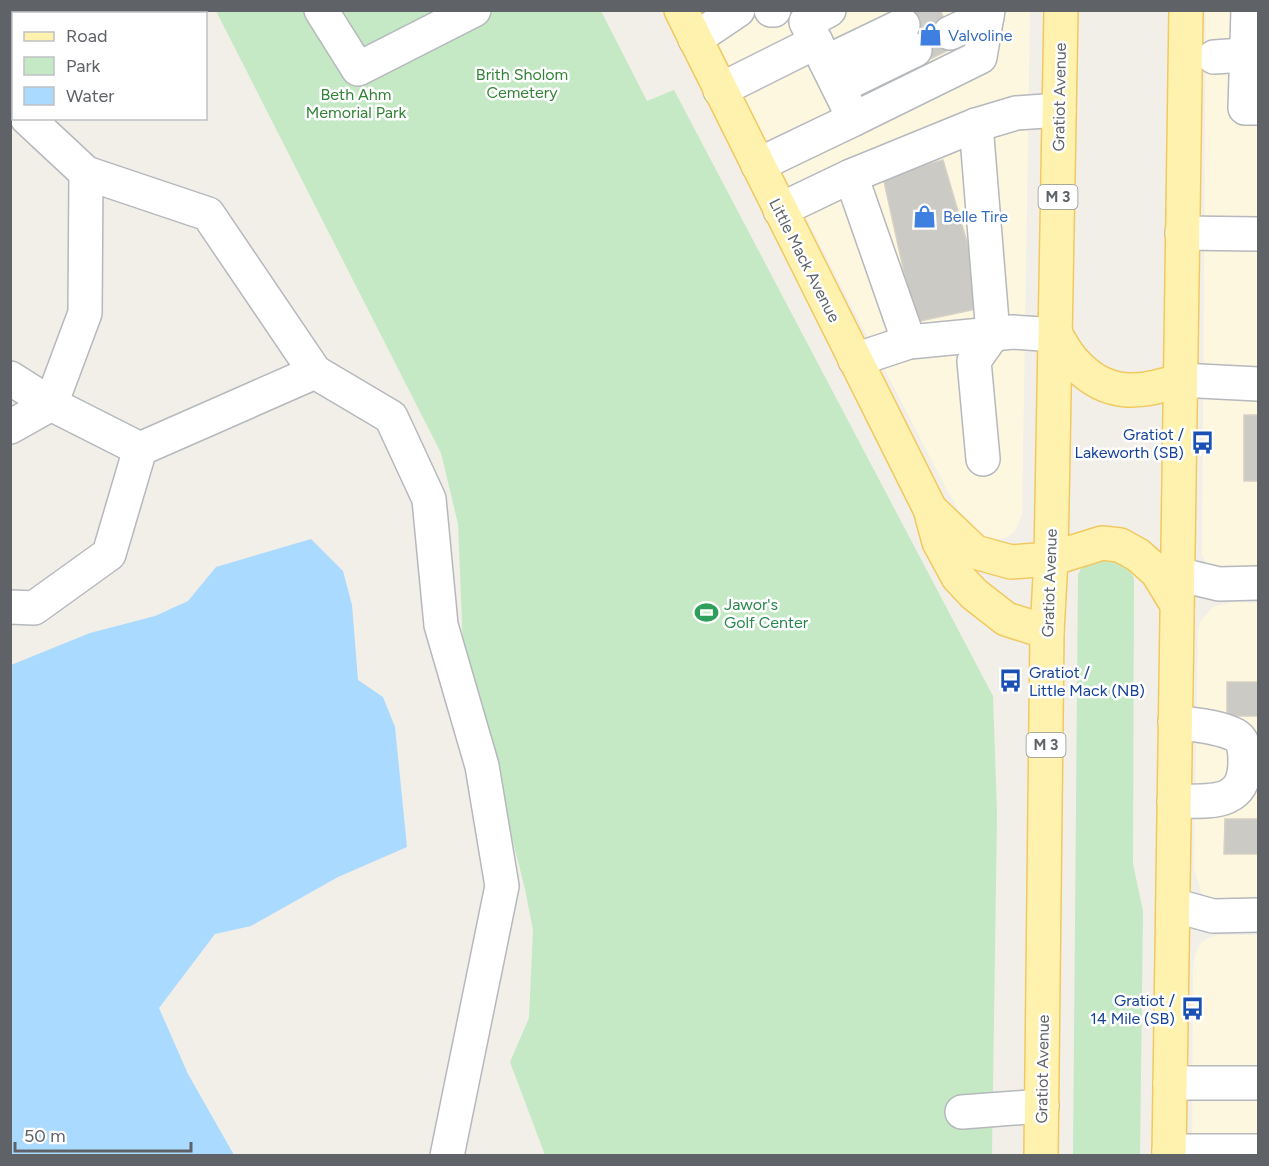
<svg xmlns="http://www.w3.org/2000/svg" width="1269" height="1166" viewBox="0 0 1269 1166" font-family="Figtree,sans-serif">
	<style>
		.commercial { fill: #fef7e0 }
		.green { fill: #c5e8c5 }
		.water { fill: #aadaff }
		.building { fill: #cccac5; stroke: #d6d1c6; stroke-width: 1.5 }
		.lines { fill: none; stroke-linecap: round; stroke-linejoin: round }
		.minor-tunnel { stroke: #ccccc8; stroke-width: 33; stroke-dasharray: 33 16; stroke-linecap: butt }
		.minor-casing { stroke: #b5b8bc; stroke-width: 36 }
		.major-casing { stroke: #f2c960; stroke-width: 36 }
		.minor { stroke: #fff; stroke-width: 33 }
		.major { stroke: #fff2af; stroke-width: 33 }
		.labels { text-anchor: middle; stroke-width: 5; stroke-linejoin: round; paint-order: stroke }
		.shield { fill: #fff; stroke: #8f9295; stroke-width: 1.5 }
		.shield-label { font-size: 15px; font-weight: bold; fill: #5f6368 }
		.shop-label { font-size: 16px; fill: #366cbe; stroke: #fff; text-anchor: start }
		.park-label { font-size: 16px; fill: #348238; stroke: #fff }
		.street-label { font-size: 16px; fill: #5f6368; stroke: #fff }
		.transit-label { font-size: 16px; fill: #164399; stroke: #fff; text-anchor: end }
		.leisure-label { font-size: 16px; fill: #27864d; stroke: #fff; text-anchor: start }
	</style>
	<rect width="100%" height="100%" fill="#f1efe8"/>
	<g class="commercial">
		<path d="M699,11H1030L1022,515L1015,531L1007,537L995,540L984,537L960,512L946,488Z"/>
		<path d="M1206,11H1258V574L1209,568L1202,554Z"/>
		<path d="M1233,602L1258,603V907L1208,899L1201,892L1194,868L1198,632L1200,622L1213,607Z"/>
		<path d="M1218,935H1258V1155L1192,1156L1193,970L1195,955L1200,944L1206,939Z"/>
	</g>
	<g class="green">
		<path d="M216,11H601L647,101L674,90L993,696L997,813L992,1155H545L510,1062L529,1018L533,930L525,889L463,646L458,524L441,453Z"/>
		<path d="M1098,555L1124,561L1134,578L1133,864L1143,911L1140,1155L1073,1156L1078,575L1084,562Z"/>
	</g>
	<path class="water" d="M311,539L343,571L352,605L358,680L383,697L395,727L407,847L338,877L251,926L215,934L159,1008L188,1074L234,1155H11V665L90,633L155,616L188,601L216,567Z"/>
	<g class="building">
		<path d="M896,10H940L957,46L922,63Z"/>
		<path d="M943,160L986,307L915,322L883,177Z"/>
		<rect x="1244" y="415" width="14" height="66"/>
		<rect x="1227" y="682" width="31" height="34"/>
		<path d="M1225,819H1258V854H1224Z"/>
	</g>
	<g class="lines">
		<path class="minor-tunnel" d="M909,37L944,20"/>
		<defs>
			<g id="minor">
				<path d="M321,10L358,69L474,10"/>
				<path d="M771,10H774"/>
				<path d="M829,10L806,22L854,119L980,57L988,10"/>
				<path d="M1248,10L1245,108H1258"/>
				<path d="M950,33L987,16"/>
				<path d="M695,39L738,10"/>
				<path d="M1214,57L1258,54"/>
				<path d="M826,62L903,25"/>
				<path d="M839,87L915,50"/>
				<path d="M720,90L816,42"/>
				<path d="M27,118L86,173L208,214L315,372"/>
				<path d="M976,125L993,334L974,361L983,459"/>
				<path d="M758,165L854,119"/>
				<path d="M851,176L909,342"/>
				<path d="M780,210L851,176L976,125L1016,113L1059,110"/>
				<path d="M1182,233L1258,234"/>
				<path d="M855,360L909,342L1013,332L1056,335"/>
				<path d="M10,378L51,404L85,313L86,173"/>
				<path d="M1180,380L1258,384"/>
				<path d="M10,427L51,404L140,449"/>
				<path d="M1177,574L1219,584L1258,583"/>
				<path d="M10,607L34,608L109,554L140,449L315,372L391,417L429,499L441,625L482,766L502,886L447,1156"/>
				<path d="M1174,801C1209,801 1246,807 1245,760C1245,751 1244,740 1235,735C1218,726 1194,725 1175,722"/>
				<path d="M1173,905L1213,916L1258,915"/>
				<path d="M1170,1083H1258"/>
				<path d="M962,1112L1042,1106"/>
				<path d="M1169,1151H1258"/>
			</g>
			<g id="major">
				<path d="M681,10L930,509L939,542L958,577L974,594L1006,619L1047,632"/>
				<path d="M1056,335C1062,345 1068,357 1077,365C1107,397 1141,394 1180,380"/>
				<path d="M933,512L975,552L1011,562L1051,559L1102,543L1120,545L1138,555L1157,572L1176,603"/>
				<path d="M1041,1156L1047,632L1051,559L1061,10"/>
				<path d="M1169,1156L1186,10"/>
			</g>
		</defs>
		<use href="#minor" class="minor-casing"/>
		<use href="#major" class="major-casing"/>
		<use href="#minor" class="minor"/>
		<use href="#major" class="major"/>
	</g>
	<defs>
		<symbol id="shop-bare" viewBox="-9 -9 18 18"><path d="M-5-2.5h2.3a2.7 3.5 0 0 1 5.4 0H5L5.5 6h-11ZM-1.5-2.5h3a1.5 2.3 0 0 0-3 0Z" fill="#3f7fe0" stroke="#fff" stroke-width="2.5" paint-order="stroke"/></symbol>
		<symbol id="bus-bare" viewBox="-9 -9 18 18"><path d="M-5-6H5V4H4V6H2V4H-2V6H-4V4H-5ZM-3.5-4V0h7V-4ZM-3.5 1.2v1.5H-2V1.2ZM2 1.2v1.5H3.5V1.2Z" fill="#1a4fb4" stroke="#fff" stroke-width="2.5" paint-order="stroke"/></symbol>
		<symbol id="stadium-bare" viewBox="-9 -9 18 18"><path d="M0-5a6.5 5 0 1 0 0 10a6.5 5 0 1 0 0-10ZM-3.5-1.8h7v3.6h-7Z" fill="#2e9e5b" stroke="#fff" stroke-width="2.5" paint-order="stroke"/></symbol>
	</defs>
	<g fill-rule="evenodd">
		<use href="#shop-bare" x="914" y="18" width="33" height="33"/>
		<use href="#shop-bare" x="908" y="200" width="33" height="33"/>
		<use href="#bus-bare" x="1186" y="426" width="33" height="33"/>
		<use href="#stadium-bare" x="690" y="596" width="33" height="33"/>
		<use href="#bus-bare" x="994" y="664" width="33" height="33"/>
		<use href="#bus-bare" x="1176" y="992" width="33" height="33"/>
	</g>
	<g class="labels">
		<g class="shield">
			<rect x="1038.5" y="185" width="39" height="24" rx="4.5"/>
			<rect x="1026.5" y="733" width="39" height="24" rx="4.5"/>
		</g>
		<g class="shield-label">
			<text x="1058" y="202">M 3</text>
			<text x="1046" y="750">M 3</text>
		</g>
		<g class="shop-label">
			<text x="948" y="41">Valvoline</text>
			<text x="943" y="222">Belle Tire</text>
		</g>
		<g class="park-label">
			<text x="522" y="80">Brith Sholom<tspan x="522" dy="18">Cemetery</tspan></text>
			<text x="356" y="100">Beth Ahm<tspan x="356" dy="18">Memorial Park</tspan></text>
		</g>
		<g class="street-label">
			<text transform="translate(1059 97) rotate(-89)" y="6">Gratiot Avenue</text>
			<text transform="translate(805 260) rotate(63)" y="6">Little Mack Avenue</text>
			<text transform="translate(1049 583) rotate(-88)" y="6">Gratiot Avenue</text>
			<text transform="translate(1042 1069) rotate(-89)" y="6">Gratiot Avenue</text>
		</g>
		<g class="transit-label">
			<text x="1184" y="440">Gratiot /<tspan x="1184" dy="18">Lakeworth (SB)</tspan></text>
			<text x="1029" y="678" text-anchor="start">Gratiot /<tspan x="1029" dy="18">Little Mack (NB)</tspan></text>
			<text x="1175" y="1006">Gratiot /<tspan x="1175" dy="18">14 Mile (SB)</tspan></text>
		</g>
		<g class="leisure-label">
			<text x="724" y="610">Jawor's<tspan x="724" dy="18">Golf Center</tspan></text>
		</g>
	</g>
	<rect width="1269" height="1166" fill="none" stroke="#5f6368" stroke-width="24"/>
	<rect x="12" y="12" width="195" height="108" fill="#ffffff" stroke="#bfc1c3" stroke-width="1.5"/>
	<rect x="24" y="32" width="30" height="9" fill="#fff2af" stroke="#bfc1c3" stroke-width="1.5"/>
	<text x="66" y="42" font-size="18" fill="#5f6368">Road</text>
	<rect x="24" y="57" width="30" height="18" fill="#c5e8c5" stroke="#bfc1c3" stroke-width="1.5"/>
	<text x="66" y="72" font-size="18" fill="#5f6368">Park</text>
	<rect x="24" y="87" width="30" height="18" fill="#aadaff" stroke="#bfc1c3" stroke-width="1.5"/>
	<text x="66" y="102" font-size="18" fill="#5f6368">Water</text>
	<path d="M15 1142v9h176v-9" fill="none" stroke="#5f6368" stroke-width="3"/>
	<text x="24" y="1142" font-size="18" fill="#5f6368" stroke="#ffffff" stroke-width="4.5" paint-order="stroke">50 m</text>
</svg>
